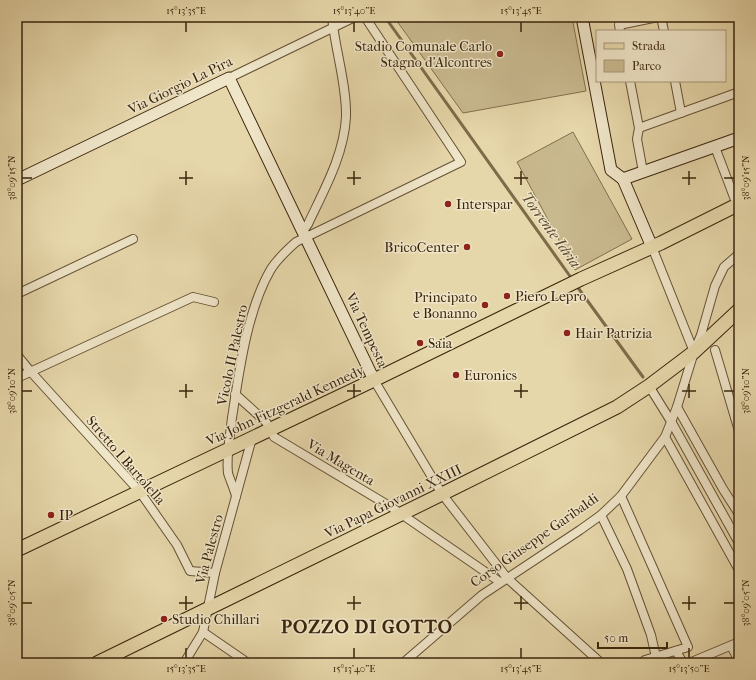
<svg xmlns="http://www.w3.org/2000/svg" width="756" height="680" viewBox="0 0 756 680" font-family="'IM FELL French Canon',serif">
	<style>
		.green { fill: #c9b98f; stroke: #826e4e }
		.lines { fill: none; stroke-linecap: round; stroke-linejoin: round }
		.stream { stroke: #7e6b4a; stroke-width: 3 }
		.street-casing { stroke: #655134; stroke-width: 10 }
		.secondary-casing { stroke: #3a240c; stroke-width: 13 }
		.primary-casing { stroke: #3a240c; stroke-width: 15 }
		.street { stroke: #efe5c8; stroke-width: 8 }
		.secondary { stroke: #efe5c8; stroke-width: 11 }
		.primary { stroke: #e6d7aa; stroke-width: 13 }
		.ticks { fill: none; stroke: #3a240c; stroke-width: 1.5 }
		.poi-dot { fill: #8f2418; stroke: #efe5c8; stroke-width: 1.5 }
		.labels { text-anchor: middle; stroke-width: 3; stroke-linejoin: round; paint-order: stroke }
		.poi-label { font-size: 14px; fill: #3a240c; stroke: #efe5c8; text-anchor: start }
		.street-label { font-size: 14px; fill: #3a240c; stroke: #efe5c8 }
		.water-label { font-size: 15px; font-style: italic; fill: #5c472b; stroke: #efe5c8 }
		.district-label { font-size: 18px; font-weight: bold; letter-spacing: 1px; fill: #3a240c; stroke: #efe5c8 }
		.neatline { fill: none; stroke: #3a240c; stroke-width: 1.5 }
		.ticks-label { font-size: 10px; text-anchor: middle; fill: #3a240c }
	</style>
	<rect width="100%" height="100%" fill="#e6d7aa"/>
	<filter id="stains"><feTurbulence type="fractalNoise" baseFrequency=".005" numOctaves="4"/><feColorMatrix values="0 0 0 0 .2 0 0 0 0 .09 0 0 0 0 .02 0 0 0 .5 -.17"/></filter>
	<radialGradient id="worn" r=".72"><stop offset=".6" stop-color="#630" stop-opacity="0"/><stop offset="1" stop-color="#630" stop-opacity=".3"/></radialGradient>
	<g class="green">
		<path d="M394,17H572L586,91L463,113Z"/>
		<path d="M573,132L632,239L575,270L517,162Z"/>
	</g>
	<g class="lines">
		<g class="stream">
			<path d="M385,17L572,279"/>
			<path d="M576,285L643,377"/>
		</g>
		<defs>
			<g id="street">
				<path d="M661,17L664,31"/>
				<path d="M620,31L619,25L658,17"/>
				<path d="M229,78L355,17"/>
				<path d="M630,81L639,128L637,139L643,172"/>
				<path d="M675,81L681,113"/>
				<path d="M639,128L739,92"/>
				<path d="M715,147L737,205H739"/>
				<path d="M303,231L308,224C324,190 344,155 346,117C347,86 335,49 332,17"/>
				<path d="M652,247L694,352"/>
				<path d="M17,294L133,239"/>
				<path d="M715,350L739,431"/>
				<path d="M17,355L31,372L140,492L177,545L190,571L215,573"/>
				<path d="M17,378L193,297L214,302"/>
				<path d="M374,380L442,494L507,578L601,663"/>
				<path d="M649,386L672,423L739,543"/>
				<path d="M235,394L266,422L274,437L391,507L500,582"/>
				<path d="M677,407L723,489L739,514"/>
				<path d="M665,437L739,570"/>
				<path d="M236,496C234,488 230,480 228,473C226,455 230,436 232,418C239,372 247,310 271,269C278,258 287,250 296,242L461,162L365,17"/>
				<path d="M621,496L688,647L645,660L641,663"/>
				<path d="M601,515L627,569L651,635L656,657"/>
				<path d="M203,632L248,663"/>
				<path d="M731,646L739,661"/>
				<path d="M676,651L683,663"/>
				<path d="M184,663L203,632L215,573L252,438"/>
				<path d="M403,663L482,595L580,530L601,515L621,496L665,437L677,407L694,352L701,335L715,286L724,267L739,254"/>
				<path d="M689,663L739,642"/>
			</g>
			<g id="secondary">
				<path d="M582,17L611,170L623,179"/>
				<path d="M623,179L739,138"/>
				<path d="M623,179L652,247"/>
				<path d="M17,180L229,78L374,380"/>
			</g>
			<g id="primary">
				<path d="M17,550L374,380L581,279L661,243L739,204"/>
				<path d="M97,663L442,494L617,407L649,386L694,352L739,310"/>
			</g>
		</defs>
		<use href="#street" class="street-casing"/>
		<use href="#secondary" class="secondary-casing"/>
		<use href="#primary" class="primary-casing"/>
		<use href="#street" class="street"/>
		<use href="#secondary" class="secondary"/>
		<use href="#primary" class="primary"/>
	</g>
	<path class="ticks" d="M186,22V32M354,22V32M521,22V32M186,171V185M354,171V185M521,171V185M689,171V185M22,178H32M179,178H193M347,178H361M514,178H528M682,178H696M724,178H734M186,384V398M354,384V398M521,384V398M689,384V398M22,391H32M179,391H193M347,391H361M514,391H528M682,391H696M724,391H734M186,596V610M354,596V610M521,596V610M689,596V610M22,603H32M179,603H193M347,603H361M514,603H528M682,603H696M724,603H734M186,648V658M354,648V658M521,648V658M689,648V658"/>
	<g class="poi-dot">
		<circle cx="500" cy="54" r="4"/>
		<circle cx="448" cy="204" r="4"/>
		<circle cx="467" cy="247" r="4"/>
		<circle cx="507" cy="296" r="4"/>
		<circle cx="485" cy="305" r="4"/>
		<circle cx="567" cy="333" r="4"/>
		<circle cx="420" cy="343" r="4"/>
		<circle cx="456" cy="375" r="4"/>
		<circle cx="51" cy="515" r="4"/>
		<circle cx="164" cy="619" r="4"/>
	</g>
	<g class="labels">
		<g class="poi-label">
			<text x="492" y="51" text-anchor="end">Stadio Comunale Carlo<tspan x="492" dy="16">Stagno d'Alcontres</tspan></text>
			<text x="456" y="209">Interspar</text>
			<text x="459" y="252" text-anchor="end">BricoCenter</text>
			<text x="515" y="301">Piero Lepro</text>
			<text x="477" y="302" text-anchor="end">Principato<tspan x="477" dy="16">e Bonanno</tspan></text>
			<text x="575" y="338">Hair Patrizia</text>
			<text x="428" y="348">Saia</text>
			<text x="464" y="380">Euronics</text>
			<text x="59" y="520">IP</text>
			<text x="172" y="624">Studio Chillari</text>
		</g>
		<g class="street-label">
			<text transform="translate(180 85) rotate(-26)" y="5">Via Giorgio La Pira</text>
			<text transform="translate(367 330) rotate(65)" y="5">Via Tempesta</text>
			<text transform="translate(232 355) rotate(-78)" y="5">Vicolo II Palestro</text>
			<text transform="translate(285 405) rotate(-25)" y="5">Via John Fitzgerald Kennedy</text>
			<text transform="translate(126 460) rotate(49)" y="5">Stretto I Bartolella</text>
			<text transform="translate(341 462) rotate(31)" y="5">Via Magenta</text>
			<text transform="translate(393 501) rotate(-26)" y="5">Via Papa Giovanni XXIII</text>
			<text transform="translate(534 540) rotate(-35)" y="5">Corso Giuseppe Garibaldi</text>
			<text transform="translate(209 549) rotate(-75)" y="5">Via Palestro</text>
		</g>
		<g class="water-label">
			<text transform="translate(551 230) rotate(54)" y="5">Torrente Idria</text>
		</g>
		<g class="district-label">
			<text x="367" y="633">POZZO DI GOTTO</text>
		</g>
	</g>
	<rect width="756" height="680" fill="none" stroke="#e6d7aa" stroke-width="44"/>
	<rect x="596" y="30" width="130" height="52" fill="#efe5c8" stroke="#a7987d"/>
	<rect x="604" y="43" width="20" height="6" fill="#e6d7aa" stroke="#a7987d"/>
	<text x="632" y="50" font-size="12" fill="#3a240c">Strada</text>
	<rect x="604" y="60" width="20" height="12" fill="#c9b98f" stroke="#a7987d"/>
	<text x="632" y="70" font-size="12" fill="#3a240c">Parco</text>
	<path d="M598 642v6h69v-6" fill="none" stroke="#3a240c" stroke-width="2"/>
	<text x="604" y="642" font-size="12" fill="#3a240c" stroke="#efe5c8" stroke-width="3" paint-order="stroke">50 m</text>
	<rect x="22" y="22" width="712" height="636" class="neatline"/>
	<g class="ticks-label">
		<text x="186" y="14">15°13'35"E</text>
		<text x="354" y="14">15°13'40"E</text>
		<text x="521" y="14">15°13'45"E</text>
		<text transform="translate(11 178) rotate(-90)" y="4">38°09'15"N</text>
		<text transform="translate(745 178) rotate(-90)" y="4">38°09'15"N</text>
		<text transform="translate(11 391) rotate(-90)" y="4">38°09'10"N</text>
		<text transform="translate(745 391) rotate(-90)" y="4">38°09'10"N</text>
		<text transform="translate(11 603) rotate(-90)" y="4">38°09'05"N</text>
		<text transform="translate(745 603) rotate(-90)" y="4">38°09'05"N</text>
		<text x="186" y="672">15°13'35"E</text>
		<text x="354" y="672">15°13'40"E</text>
		<text x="521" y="672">15°13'45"E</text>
		<text x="689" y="672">15°13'50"E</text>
	</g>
	<rect width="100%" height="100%" filter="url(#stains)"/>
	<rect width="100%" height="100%" fill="url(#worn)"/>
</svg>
